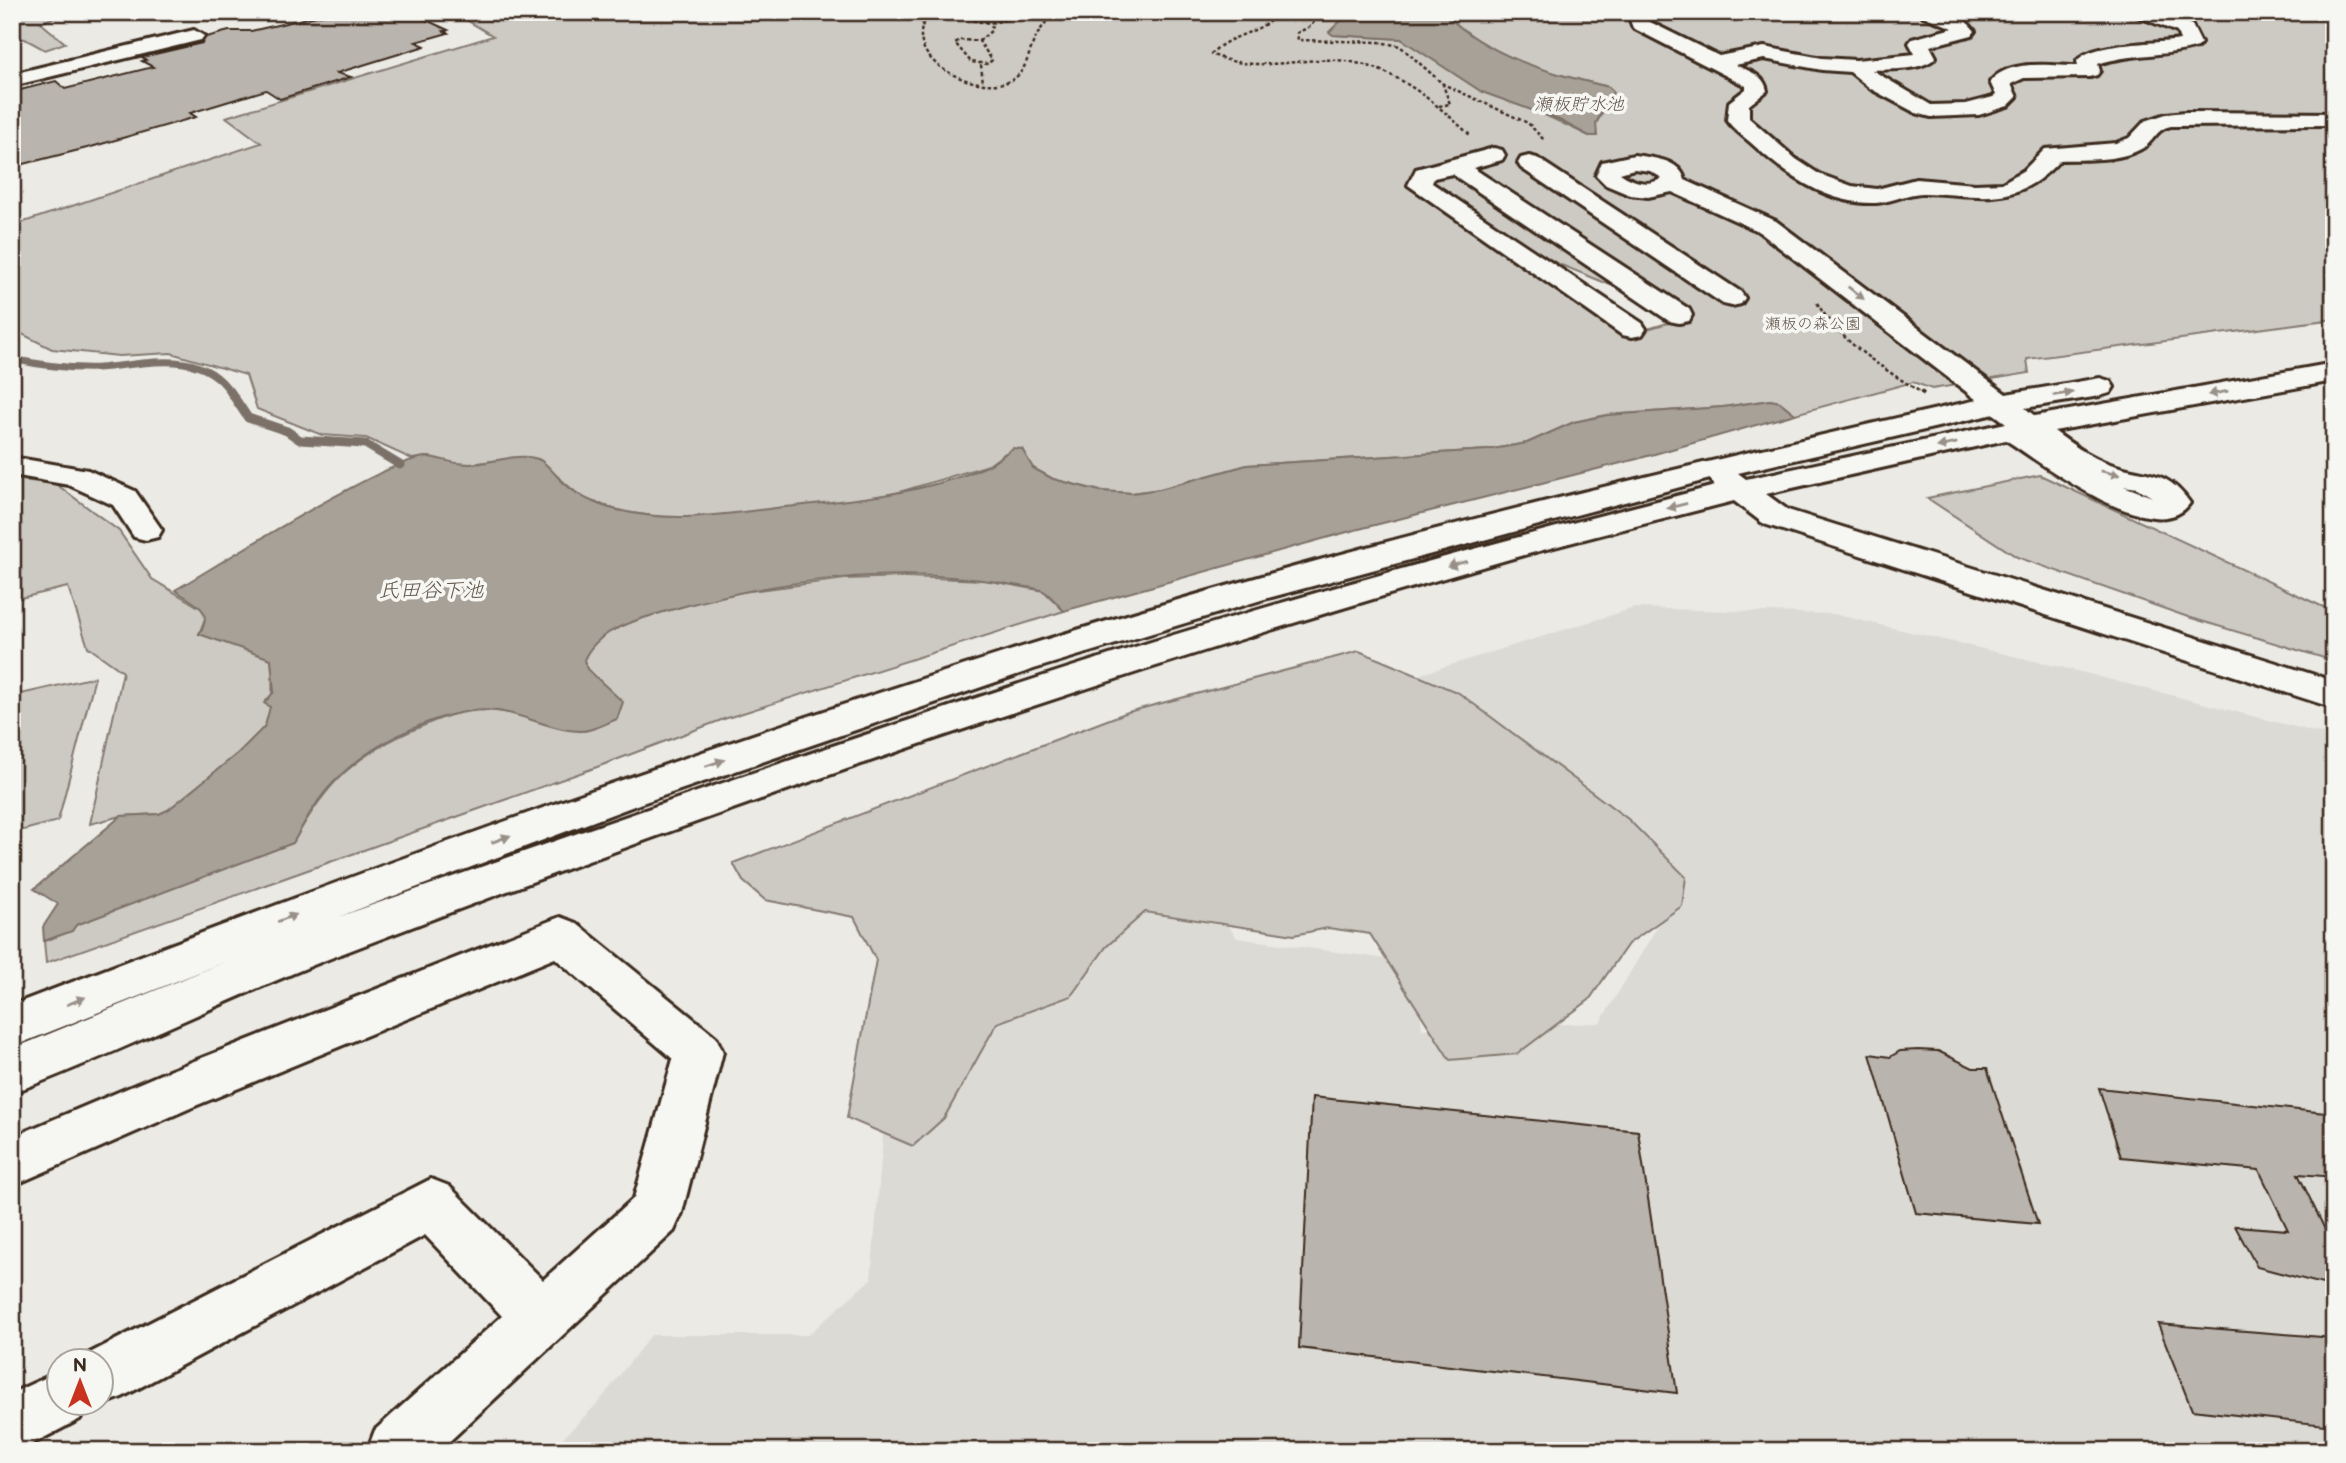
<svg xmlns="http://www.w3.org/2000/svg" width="2346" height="1463" viewBox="0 0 2346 1463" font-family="'Balsamiq Sans','Klee One',sans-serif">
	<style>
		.built { fill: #dcdad4 }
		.green { fill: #cdcac4; stroke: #847a71; stroke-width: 2; fill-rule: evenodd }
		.water { fill: #a8a198; stroke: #7c7167; stroke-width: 2 }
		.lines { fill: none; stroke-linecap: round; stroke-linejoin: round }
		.stream-far1 { stroke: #7c7167; stroke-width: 7 }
		.stream { stroke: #7c7167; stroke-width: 9 }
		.building { fill: #bab4ae; stroke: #3b2a1e; stroke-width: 2 }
		.minor-casing { stroke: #3b2a1e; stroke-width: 6 }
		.path-far1 { stroke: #3b2a1e; stroke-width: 2.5; stroke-dasharray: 3.5 2.5; stroke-linecap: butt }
		.path { stroke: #3b2a1e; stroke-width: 3.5; stroke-dasharray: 6 4.5; stroke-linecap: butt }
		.minor { fill: #f6f6f2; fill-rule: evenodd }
		.oneway { fill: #989088 }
		.labels { text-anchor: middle; stroke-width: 7; stroke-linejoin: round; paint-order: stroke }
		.far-park-label { font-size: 16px; fill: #605248; stroke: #f6f6f2 }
		.far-water-label { font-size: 18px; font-style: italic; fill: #615449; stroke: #f6f6f2 }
		.water-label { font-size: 21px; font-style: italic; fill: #615449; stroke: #f6f6f2 }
	</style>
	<rect width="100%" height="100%" fill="#ebeae5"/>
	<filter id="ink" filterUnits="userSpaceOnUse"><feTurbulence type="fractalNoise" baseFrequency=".0143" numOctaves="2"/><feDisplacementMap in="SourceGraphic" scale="14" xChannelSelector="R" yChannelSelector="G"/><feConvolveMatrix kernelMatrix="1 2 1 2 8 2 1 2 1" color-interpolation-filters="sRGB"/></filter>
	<g filter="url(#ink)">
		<path class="built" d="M1634,608L1833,614L2077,671L2334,737V1451H550L598,1403L651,1335H808L871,1279L895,993L1190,873L1237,938L1415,963L1422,1029L1600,1023L1662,919L1412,677Z"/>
		<g class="green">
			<path d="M12,12H66L41,23L65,43L45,50L25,39L12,37Z"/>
			<path d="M453,12H990V17H1000L1002,12H1350L1330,32L1333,35L1401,39L1450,70L1589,136L1610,99L1609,87C1548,72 1489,59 1443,12H2334V319L2027,359L2029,373L1932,389L1913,382L1795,414L1780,402L1770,400L1723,407L1607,415L1574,422L1527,443L1487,450L1247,465L1160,489L1132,493L1100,491L1053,479L1033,468L1025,459L1005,453L989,465L896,493L846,502L715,517L668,518L625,512L582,498L538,459H506L471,464L447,463L427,457L412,459L366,438L322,435L257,409L246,375L171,353L119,356L52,349L12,329V226L261,143L226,117L493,36ZM1414,188L1515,246L1662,306L1678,320L1624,336Z"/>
			<path d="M2040,475L2334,612V661L2188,617L2017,557L1927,498Z"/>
			<path d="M12,479L56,484L119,531L152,579L202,609L206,616L199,634L271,658C273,681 274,701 266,723C258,742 188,793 168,810L159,814L121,816L90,824L123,672L88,647L68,587L12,600Z"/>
			<path d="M905,577L986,580L1044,591L1064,611L724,719L597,767L46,963L44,941L72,931L76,925L293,843C326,783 355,754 420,727C437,720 457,711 476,710C510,709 547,723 580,731L599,680L587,668L584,660L589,647L609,632L639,619L725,594L845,579Z"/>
			<path d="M1359,651L1459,693L1628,819L1686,877L1682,906L1628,944L1589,1000L1517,1054L1450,1060L1370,934L1328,928L1294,935L1145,912L1106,947L1071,996L997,1023L944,1118L913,1146L847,1118L876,960L854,917L765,900L743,881L733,863L1128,712Z"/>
			<path d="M95,677L58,821L12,833V696Z"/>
		</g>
		<g class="water">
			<path d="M1350,12H1443C1490,58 1547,72 1609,87L1613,92L1596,123L1597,136H1589L1559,120L1482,92L1401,39L1333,35L1329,32Z"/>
			<path d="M1770,400L1780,402L1795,414L1637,459L1351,531L1064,611C1058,605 1052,597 1045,592C1038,587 1023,587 1014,585C902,564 776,579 667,611C636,620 597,629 584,660L587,669L623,702L617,719C606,723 593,731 581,731C554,731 525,715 498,711C445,705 370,744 335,781C317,799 305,821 293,843L76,925L72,931L44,941L43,927L58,904L34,889L121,816L159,814L168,810L238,753L265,726L270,707L264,703L274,692L271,659L199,634C216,609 193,603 175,590C215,567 394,454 428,457C441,458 452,464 469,464C491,464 516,452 538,459C548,463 556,477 565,484C583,500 604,508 627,512C681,523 731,513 785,507C852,500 924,494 987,466C996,462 1005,453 1013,448L1022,449L1033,468L1053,479L1100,491L1132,493L1160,489L1247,465L1487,450L1527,443L1574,422L1607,415L1723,407Z"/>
		</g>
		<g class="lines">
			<path class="stream-far1" d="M12,359C40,365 69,369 98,368C144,365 201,346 231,393"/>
			<path class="stream" d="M230,391L248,418L287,431L300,440L365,444L400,465"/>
		</g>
		<g class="building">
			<path d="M334,12H409L448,30L444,31L448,33L416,42L425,46L337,73L351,77L280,99L266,90L190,113L196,117L91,147L12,167V92L56,81L65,89L153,67L142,61L146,60L142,57L202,43L206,37L229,31H251Z"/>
			<path d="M1918,1050L1938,1051L1973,1068H1987L2038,1224L1916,1213L1870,1054L1890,1057L1900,1051Z"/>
			<path d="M2099,1088L2334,1114V1177L2298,1174L2334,1248V1287L2257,1267L2235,1226L2288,1230L2259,1170L2121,1157Z"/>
			<path d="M1312,1097L1638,1131L1677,1393L1299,1348Z"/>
			<path d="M2158,1324L2334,1338V1426L2192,1410Z"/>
		</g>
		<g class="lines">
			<defs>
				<g id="minor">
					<path d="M1627,12H1645L1648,21L1719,56L1764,47L1822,58L1856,60L1915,54L1909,43L1912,39L1953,28L1923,16L1921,12C1942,12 1961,12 1975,31L1972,35L1930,46L1936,57C1924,71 1890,69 1872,70L1931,105L1966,104L1993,97L1996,95L1990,82C2008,58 2052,66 2078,66L2077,61C2091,42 2157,44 2180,40L2177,32L2137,16L2135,12H2161L2192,25L2201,43L2198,47C2165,57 2131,53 2098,64L2100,71L2097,75L2090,77L2024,78L2011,84L2017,97L2008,106L1979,115L1931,117L1916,113L1871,89L1850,72L1822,70L1764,59L1735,65C1749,71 1765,75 1767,91L1749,105V118L1796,159L1819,174L1852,186L1877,189L1916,179L1975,184L2002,183L2024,170L2045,149L2116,143L2129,138L2145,121L2166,114L2185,112L2334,113V125L2171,126C2155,129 2154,143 2141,149C2117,162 2086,159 2060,160C2015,210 1981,194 1923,193C1907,193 1892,202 1876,203C1827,205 1785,174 1750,142C1742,135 1733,129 1727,120L1729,102L1746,89V86L1633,28Z"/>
					<path d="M194,30L204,36L201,40L12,86V74Z"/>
					<path d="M1494,148L1502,150L1505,155L1502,160L1473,168L1689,309L1692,315L1689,321L1679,323L1669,321L1452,174L1434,178L1432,183L1642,323L1646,329L1642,335L1632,337L1622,335L1408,185L1416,169Z"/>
					<path d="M1634,155C1653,158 1680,159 1685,180L1776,221L2006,394L2100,378L2110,381L2114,387L2110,393L2100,396L2025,408L2035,416L2334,363V381L2054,431C2070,443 2087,455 2105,462C2142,477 2165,466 2190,503C2157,552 2040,462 2006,440L1766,494L1788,510L2334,681V708L1764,524L1734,501C1660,520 1586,538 1513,558C1117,671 726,806 341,954C230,997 124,1051 12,1093V1049L227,961L12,1047V1005C341,879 670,758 1006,652C1325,551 1651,473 1977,400L1758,231L1672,192L1648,197L1630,195L1606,185L1596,175L1602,162ZM1634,169L1650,171L1662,178C1649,187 1633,182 1620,173ZM1994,414L2006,423L1746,479L1738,473ZM1710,479L1715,486C1495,542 1275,601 1059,671C817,749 578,833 338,917L642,803L1034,669L1268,598ZM2124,486L2137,488L2152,497Z"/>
					<path d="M1529,156L1537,158L1741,292L1745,298L1741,304L1732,306L1723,304L1521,168L1518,163L1521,158Z"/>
					<path d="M12,457L88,470L135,491L162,530L158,537L146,540L134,537L113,505L69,485L12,475Z"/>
					<path d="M560,917L576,923L716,1037L723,1052L682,1213L674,1231L439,1451H367L375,1430L502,1316L425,1235L122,1397L102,1405L98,1404H102V1362H80L82,1357L431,1179L449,1186L543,1280L634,1198L673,1059L555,958L195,1106L12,1186V1137L161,1074Z"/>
					<path d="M60,1371V1404H87L80,1419L32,1444L12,1451V1393Z"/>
				</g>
			</defs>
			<use href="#minor" class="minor-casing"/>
			<g class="path-far1">
				<path d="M928,12C923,23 919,31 922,43C929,73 990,96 1015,78C1027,69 1029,51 1035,39C1040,29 1047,21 1054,12"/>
				<path d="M969,12L968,19C986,24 1002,25 1017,12"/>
				<path d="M1279,12C1261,35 1230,33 1211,54C1246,70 1280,63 1317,60C1382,56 1426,94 1471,136"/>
				<path d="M1321,12L1311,26L1297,33L1298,40L1379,42L1400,46L1443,84L1528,123L1544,140"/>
				<path d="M960,40L979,41L992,60L988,64L971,62L955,43Z"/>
				<path d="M979,41L991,31L992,24"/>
				<path d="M981,65L983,83"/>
				<path d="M1439,106L1450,104L1443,85"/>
				<path d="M1817,303C1842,344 1883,368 1922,393"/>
			</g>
			<path class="path" d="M1920,391L1924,394"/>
			<use href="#minor" class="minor"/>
		</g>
		<defs><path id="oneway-solid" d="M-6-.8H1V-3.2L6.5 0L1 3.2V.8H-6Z" transform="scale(1.75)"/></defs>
		<g class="oneway">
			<use href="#oneway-solid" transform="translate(1856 293) rotate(38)"/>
			<use href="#oneway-solid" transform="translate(2218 393) rotate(170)"/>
			<use href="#oneway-solid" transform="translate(2063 394) rotate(-9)"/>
			<use href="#oneway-solid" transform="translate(1947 445) rotate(168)"/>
			<use href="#oneway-solid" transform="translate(2110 473) rotate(13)"/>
			<use href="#oneway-solid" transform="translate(1677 506) rotate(166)"/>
			<use href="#oneway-solid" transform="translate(1457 564) rotate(164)"/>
			<use href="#oneway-solid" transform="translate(715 763) rotate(-19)"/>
			<use href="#oneway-solid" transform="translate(501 839) rotate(-20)"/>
			<use href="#oneway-solid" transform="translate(287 918) rotate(-21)"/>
			<use href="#oneway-solid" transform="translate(76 1001) rotate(-22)"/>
		</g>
	</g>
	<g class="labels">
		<g class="far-park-label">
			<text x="1813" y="329">瀬板の森公園</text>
		</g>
		<g class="far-water-label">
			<text x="1579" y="110">瀬板貯水池</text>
		</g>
		<g class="water-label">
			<text x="431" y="597">氏田谷下池</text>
		</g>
	</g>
	<rect width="2346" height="1463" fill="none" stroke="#f6f6f2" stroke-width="42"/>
	<rect x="21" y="21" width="2304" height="1421" fill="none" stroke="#3b2a1e" stroke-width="2.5" filter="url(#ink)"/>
	<g transform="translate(80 1382)"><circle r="33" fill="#f6f6f2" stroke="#aba49d" stroke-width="2"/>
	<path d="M0-5L12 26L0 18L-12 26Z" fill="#c8321e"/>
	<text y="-10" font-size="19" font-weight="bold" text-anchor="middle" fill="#3b2a1e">N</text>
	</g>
</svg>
